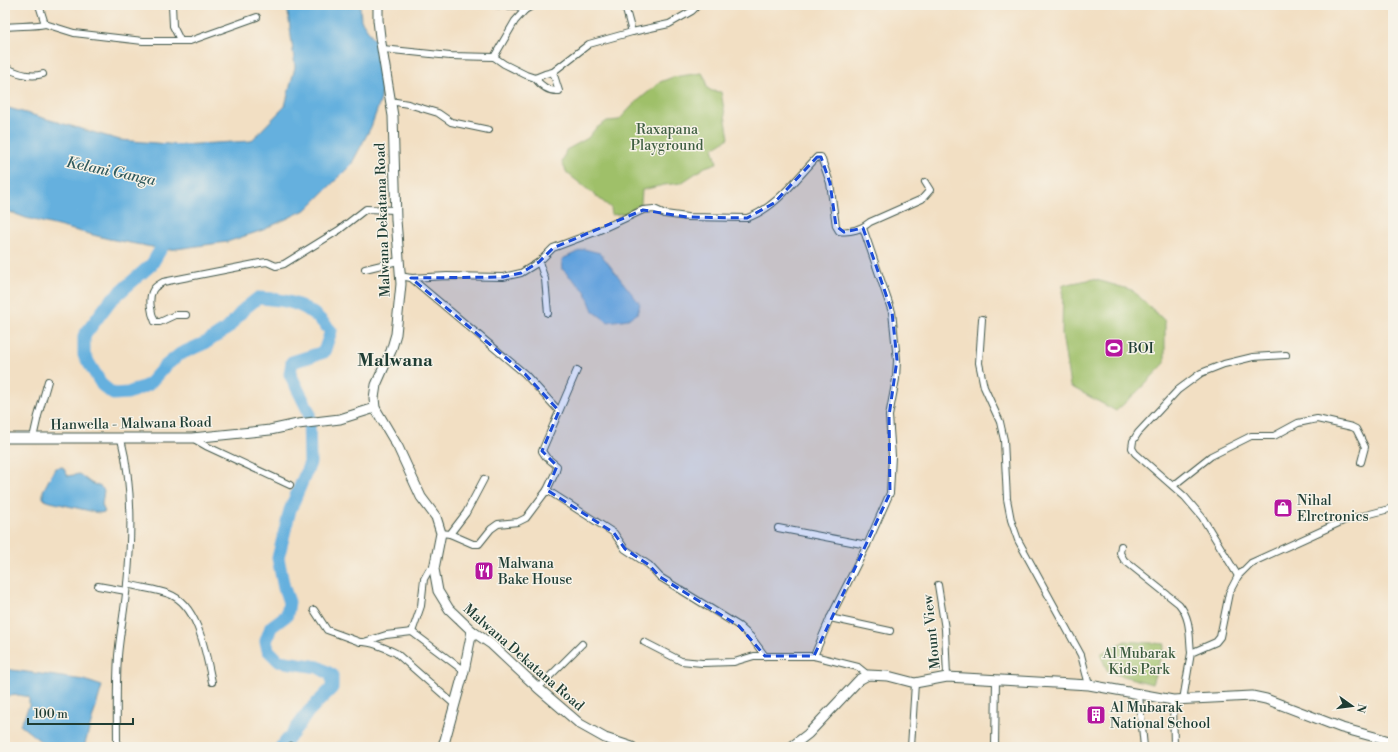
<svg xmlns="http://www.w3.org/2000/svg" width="1398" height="752" viewBox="0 0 1398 752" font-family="'Libre Bodoni',serif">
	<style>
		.green { fill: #9fc069; stroke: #5f7e4e }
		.water { fill: #65b0de; stroke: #427689 }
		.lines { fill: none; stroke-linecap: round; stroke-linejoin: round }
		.river { stroke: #65b0de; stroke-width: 13 }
		.street-casing { stroke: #3f5549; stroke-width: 8 }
		.secondary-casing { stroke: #3f5549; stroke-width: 11 }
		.street { stroke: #fff; stroke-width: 6 }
		.secondary { stroke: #fff; stroke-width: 9 }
		.marked { fill: #1d4ed8; fill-opacity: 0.2; stroke: #1d4ed8; stroke-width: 3; stroke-dasharray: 8 5; stroke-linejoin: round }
		.labels { text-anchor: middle; stroke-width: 3; stroke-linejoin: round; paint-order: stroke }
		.park-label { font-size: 14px; fill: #3f5e41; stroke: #f7f3e8 }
		.street-label { font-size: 14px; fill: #1f3d34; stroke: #f7f3e8 }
		.poi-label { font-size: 14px; fill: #1f3d34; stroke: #f7f3e8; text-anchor: start }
		.water-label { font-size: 15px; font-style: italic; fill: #305a5e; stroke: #f7f3e8 }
		.district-label { font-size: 18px; font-weight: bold; fill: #1f3d34; stroke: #f7f3e8 }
	</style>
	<rect width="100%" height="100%" fill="#f7f3e8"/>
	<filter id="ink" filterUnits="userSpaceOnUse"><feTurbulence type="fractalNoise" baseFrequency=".025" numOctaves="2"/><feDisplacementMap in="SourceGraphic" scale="8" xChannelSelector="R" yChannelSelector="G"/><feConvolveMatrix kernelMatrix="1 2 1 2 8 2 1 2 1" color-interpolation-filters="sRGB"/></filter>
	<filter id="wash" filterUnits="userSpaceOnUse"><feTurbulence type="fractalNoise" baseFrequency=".012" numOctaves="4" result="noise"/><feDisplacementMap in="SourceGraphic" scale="16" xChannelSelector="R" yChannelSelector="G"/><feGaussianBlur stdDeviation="0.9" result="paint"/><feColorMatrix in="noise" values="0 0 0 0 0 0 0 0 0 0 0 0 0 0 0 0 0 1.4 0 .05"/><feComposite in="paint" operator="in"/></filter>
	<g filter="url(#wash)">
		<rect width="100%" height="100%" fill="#f2dfc3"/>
		<g class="green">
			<path d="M702,73L706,80L707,88L712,91L721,92L729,138L713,148L717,163L705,167L681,183L664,185L642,190L641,204L626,213L612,215L611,208L567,173L562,163L566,150L588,138L595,129L607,121L619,120L634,104L660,82L673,77Z"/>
			<path d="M1093,279L1132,290L1165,321V363L1139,390L1116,411L1070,386L1062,334L1063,285Z"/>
			<path d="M1125,641L1165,644L1152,684L1108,672L1100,654Z"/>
		</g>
		<g class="water">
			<path d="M287,5H360L361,20L378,45L376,55L381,77V99L371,127L351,165L307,209L263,230L227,242L168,250L109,239L26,218L5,210V107L120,140L180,145L251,141L285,106L295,67Z"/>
			<path d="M584,249L600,253L640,304L637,314L628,319L608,322L593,311L585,291L563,270L562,259Z"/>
			<path d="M63,467L68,476L79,474L91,483L101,487L104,490L102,505L105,512L99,513L46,501L43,498V491L55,468Z"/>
			<path d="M5,669L84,680L102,686L84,747H48L20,725L29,706V697L19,695L9,696L5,694Z"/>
		</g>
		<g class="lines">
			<path class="river" d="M170,233L152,264L110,301L84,336V355L102,385L113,394L128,393L148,385L164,367L180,354L207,342L228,328L244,309L258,298C275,299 297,301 311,312C319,317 325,325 331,331L324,352L292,362L290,374L309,412L310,463L290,510L278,558L284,588L289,602L287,615L271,627L266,641L268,650L279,661L318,667L332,675V688L308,712L293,733L281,747"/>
		</g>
	</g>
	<g filter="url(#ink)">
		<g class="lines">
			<defs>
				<g id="street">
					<path d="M39,5L45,24L74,33L143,41H190L257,17"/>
					<path d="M172,5L173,26L180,40"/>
					<path d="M452,5L459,6L469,5"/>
					<path d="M495,5L517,6L525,10"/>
					<path d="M620,5L626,10L632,32"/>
					<path d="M5,27C18,25 32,27 45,24"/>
					<path d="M383,49L450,56L494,57L504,64L526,75L535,78L545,74L553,72L589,44L632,32L669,24L692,11L698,5"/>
					<path d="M494,57L515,21L525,10L534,5"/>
					<path d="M5,67C16,73 31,78 43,74"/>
					<path d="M535,78C541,86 548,92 559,91L553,72"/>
					<path d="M390,101L408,104L438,113L451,122L489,130"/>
					<path d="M539,262L545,279L548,313"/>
					<path d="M365,269L398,261"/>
					<path d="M400,276L411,278L447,276L503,277L521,273L539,262L553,248L593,233L643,210L654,209L665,214L687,217L747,218C775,209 797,178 817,157H821L830,183L836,226L839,231C850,233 862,229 870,222L922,199L930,190L925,182"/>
					<path d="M411,278L525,374L559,411"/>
					<path d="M186,315H175L160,322H155C151,313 148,298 153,290C155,286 160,284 163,282L260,263L267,262L276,266L284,264L339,230L366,209L396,210"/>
					<path d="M982,319L979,363L984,387L1000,422L1004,440L1007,499L1011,520L1018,540L1081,655L1089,685"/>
					<path d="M33,438L38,416L48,381"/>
					<path d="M192,438L206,446L290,485"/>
					<path d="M1173,486L1211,456L1251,436H1274L1298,423L1317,419L1352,427L1356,429L1365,447L1361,462"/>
					<path d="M547,490L556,471L557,466L546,457L542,451L577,370"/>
					<path d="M778,528L867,545"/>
					<path d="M441,533L450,534L473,544H479L491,529L498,524L518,522L526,518L547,490L614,533L625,549L649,565L660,577L739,626L751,637L765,656"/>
					<path d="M450,534L466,513L484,479"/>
					<path d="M1121,546L1120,553L1124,560L1179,604C1191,619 1189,634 1191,653"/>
					<path d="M1238,576L1202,517L1185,497L1135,453L1132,448L1133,441L1138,433L1178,390L1201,373L1224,364L1253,357L1286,355"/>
					<path d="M127,584C141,588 156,589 169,594C199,605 206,655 212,682"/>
					<path d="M938,585L945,629L947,677"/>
					<path d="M98,586L126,591"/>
					<path d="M314,610L327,630L360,642C371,641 386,648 396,653L455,705"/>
					<path d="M830,618L890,631"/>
					<path d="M412,632L421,606L424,579L429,570L434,569"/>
					<path d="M412,632L464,671"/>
					<path d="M364,642L386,635L412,632"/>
					<path d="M644,642L681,661L702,663L734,662L754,656H814L858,667L868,675"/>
					<path d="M814,656L830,618L867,545L890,493L892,456L889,416L896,379L897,360L892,312L863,228"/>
					<path d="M538,688L582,644"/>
					<path d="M1139,695L1144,747"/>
					<path d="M1173,700L1174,747"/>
					<path d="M1183,700L1191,653L1216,642L1220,637L1229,593L1238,576L1251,563L1343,521L1393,508"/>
					<path d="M117,747C117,717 116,686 118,656C120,632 125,608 127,584C132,536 133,485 121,439"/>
					<path d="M290,747L291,746"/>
					<path d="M911,747L915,683"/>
					<path d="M995,747L996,680"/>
				</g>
				<g id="secondary">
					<path d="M378,5V20L380,37L393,116L396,220L401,284L396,334L391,351L376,385L374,398L375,408L398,447L421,497L436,517L441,533L434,569L438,591L449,609L472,631L491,644L538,688L580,724L605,738L632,747"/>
					<path d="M5,438H192L270,430L298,424L340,419L375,408"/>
					<path d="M442,747L445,740L464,671L472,631"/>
					<path d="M791,747L808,734L859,680L868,675L888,676L915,683L947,677L1089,685L1173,700L1252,696L1266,699L1342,728L1393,742"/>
				</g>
			</defs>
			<use href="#street" class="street-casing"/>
			<use href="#secondary" class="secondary-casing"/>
			<use href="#street" class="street"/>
			<use href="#secondary" class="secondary"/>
		</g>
	</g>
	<path class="marked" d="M817,157H821L830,183L836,226L844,232L863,228L892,312L897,360L889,416L890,493L814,656H765L739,626L660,577L649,565L625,549L614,533L547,490L557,466L542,451L559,411L525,374L411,278L503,277L521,273L539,262L553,248L643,210L687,217L747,218L774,203Z"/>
	<defs>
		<symbol id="stadium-square" viewBox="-11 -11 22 22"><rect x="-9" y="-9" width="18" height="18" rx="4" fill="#b5179e" stroke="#f7f3e8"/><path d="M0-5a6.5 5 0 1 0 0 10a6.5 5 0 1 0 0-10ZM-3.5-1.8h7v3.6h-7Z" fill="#fff"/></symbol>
		<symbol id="shop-square" viewBox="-11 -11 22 22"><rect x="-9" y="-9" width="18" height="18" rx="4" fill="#b5179e" stroke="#f7f3e8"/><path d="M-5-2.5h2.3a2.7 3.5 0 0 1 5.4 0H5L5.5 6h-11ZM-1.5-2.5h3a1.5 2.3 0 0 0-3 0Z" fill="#fff"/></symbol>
		<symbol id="restaurant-square" viewBox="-11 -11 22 22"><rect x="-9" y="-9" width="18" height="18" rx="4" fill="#b5179e" stroke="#f7f3e8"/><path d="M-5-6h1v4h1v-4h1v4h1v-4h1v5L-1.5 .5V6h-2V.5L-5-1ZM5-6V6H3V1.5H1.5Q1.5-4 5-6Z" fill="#fff"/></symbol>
		<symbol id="building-square" viewBox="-11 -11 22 22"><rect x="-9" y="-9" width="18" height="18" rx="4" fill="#b5179e" stroke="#f7f3e8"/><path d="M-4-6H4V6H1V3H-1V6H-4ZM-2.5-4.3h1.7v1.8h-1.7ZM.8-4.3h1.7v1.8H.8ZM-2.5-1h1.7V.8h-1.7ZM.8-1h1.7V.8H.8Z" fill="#fff"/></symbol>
	</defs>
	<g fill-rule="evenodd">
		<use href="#stadium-square" x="1103" y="337" width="22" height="22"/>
		<use href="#shop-square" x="1272" y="497" width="22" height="22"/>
		<use href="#restaurant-square" x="473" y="560" width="22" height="22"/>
		<use href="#building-square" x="1085" y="704" width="22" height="22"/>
	</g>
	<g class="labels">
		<g class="park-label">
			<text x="667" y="134">Raxapana<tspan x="667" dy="16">Playground</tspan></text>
			<text x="1139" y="658">Al Mubarak<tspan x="1139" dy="16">Kids Park</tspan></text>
		</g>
		<g class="street-label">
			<text transform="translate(382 220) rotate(-92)" y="5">Malwana Dekatana Road</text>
			<text transform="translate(131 423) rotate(-1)" y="5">Hanwella - Malwana Road</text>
			<text transform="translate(931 632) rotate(-96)" y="5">Mount View</text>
			<text transform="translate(524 657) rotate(41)" y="5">Malwana Dekatana Road</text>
		</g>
		<g class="poi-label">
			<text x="1128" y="353">BOI</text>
			<text x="1297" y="505">Nihal<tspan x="1297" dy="16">Elrctronics</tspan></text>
			<text x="498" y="568">Malwana<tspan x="498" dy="16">Bake House</tspan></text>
			<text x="1110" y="712">Al Mubarak<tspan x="1110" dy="16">National School</tspan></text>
		</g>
		<g class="water-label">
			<text transform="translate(111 171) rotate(12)" y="5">Kelani Ganga</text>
		</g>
		<g class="district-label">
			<text x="395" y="366">Malwana</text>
		</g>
	</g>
	<rect width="1398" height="752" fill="none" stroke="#f7f3e8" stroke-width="20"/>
	<g transform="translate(1352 706) rotate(104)" stroke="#f7f3e8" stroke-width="3" paint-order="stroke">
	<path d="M0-3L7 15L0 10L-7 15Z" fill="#1f3d34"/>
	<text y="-6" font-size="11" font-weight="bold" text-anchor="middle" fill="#1f3d34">N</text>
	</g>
	<path d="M28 718v6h105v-6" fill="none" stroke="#1f3d34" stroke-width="2"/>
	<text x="34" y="718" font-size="12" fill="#1f3d34" stroke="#f7f3e8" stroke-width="3" paint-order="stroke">100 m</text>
</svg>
